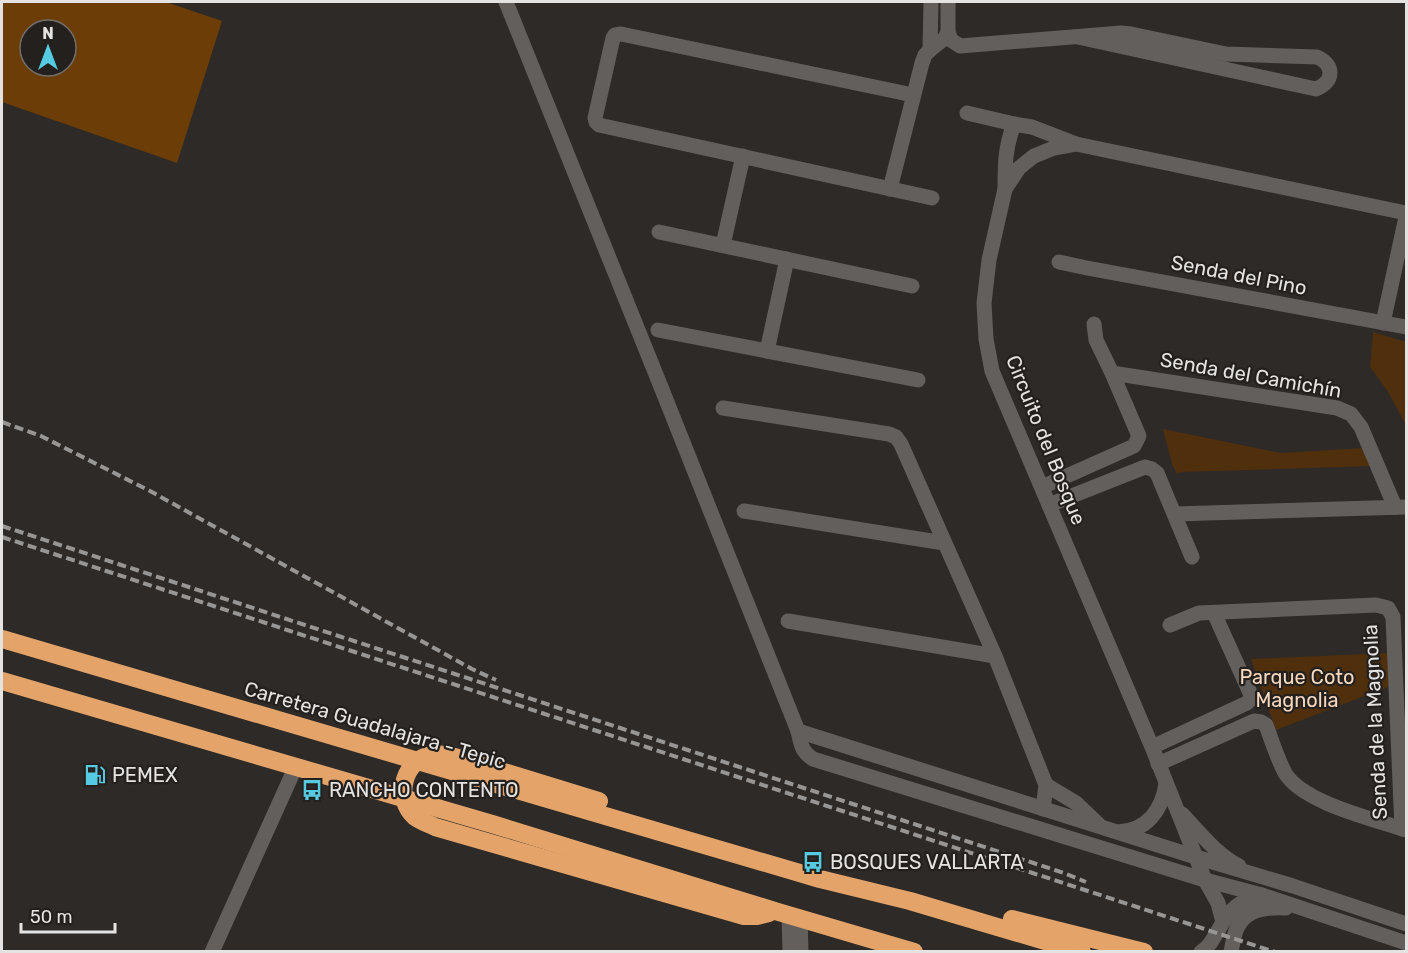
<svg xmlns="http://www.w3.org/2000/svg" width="1408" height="953" viewBox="0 0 1408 953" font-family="Rubik,sans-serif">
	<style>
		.green { fill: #502f0d }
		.building { fill: #6c3d06; fill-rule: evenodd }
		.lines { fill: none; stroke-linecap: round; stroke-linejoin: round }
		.minor { stroke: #635f5d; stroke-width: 15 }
		.highway { stroke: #e3a369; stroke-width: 18 }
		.rail { stroke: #989694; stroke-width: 4; stroke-dasharray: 9 4.5; stroke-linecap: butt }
		.labels { text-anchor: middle; stroke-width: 4.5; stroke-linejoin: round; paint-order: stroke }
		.street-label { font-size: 20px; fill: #e5e3e1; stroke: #23201e }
		.park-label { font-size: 20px; fill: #f7d8bf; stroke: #23201e }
		.poi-label { font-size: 20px; fill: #e5e3e1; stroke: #23201e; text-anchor: start }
	</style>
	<rect width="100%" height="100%" fill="#2d2a28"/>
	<g class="green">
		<path d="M1373,332L1406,342V425L1387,390L1370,367Z"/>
		<path d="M1163,429L1281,453L1364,448L1373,466L1182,472L1177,474L1172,464Z"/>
		<path d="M1388,653V687L1276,730L1251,659Z"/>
	</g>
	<path class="building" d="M2,2H166L222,21L177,163L2,102ZM30,30H66V66H30Z"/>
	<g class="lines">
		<g class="minor">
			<path d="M506,2L661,387L798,731C801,744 801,751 813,759L1205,880L1262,895L1406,943"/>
			<path d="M948,32L951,40L960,46L1121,33L1131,34L1226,54L1317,57C1335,65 1334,82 1316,89L1078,37"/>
			<path d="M930,50L931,2"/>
			<path d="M913,95L621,34L615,35L613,38L595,118L596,122L599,125L932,198"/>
			<path d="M967,113L1014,124"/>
			<path d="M890,189L922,63L925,55L930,50L945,38L948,32V2"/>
			<path d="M1005,189C1005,164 1005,148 1014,124L1032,127L1076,144"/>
			<path d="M659,232L912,286"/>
			<path d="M723,245L743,156"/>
			<path d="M1059,262L1087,268L1406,327"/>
			<path d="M1383,323L1406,217"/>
			<path d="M658,330L918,380"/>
			<path d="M767,351L787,259"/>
			<path d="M1112,373L1337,408L1351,414L1361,427L1395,507"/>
			<path d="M723,408L889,434L896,437L901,444L995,656L1046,785L1043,809"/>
			<path d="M1042,487L1134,446L1139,436L1112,373L1096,340L1094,324"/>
			<path d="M1049,505L1145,467L1152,469L1157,473L1192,557"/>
			<path d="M744,511L944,543"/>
			<path d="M1175,514L1406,507"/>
			<path d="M788,621L995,656"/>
			<path d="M1170,625L1199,613L1376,605L1388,608L1393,617L1402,829"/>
			<path d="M798,731L1196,857L1293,886L1406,924"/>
			<path d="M1152,747L1247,703L1250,700L1251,695L1214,613"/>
			<path d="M1158,764L1254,721L1261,722L1266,725C1272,741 1277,758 1285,773C1303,803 1374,819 1406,830"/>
			<path d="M1046,785L1076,803L1099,825"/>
			<path d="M1182,814C1199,832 1217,855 1239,866"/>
			<path d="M1118,832C1147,831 1162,810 1166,784"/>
			<path d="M789,915L790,952"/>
			<path d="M800,918L801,952"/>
			<path d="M1223,922L1218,903L1205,880L1152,747L992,371L986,339L984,303L989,260L1005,189L1019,168L1034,156L1054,148L1076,144L1406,213"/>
			<path d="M212,952L296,766"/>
			<path d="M1201,952C1210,946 1213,939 1219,929C1230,909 1238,901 1262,895"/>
			<path d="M1231,952C1233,942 1234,931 1240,923C1249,909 1270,907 1286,908"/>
		</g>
		<g class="highway">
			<path d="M2,639L820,879L910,901L1082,952"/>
			<path d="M2,681L492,824L775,911L914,952"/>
			<path d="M599,801L455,757C445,755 437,753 427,756C402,765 395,799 415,817C420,821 429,824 435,827L744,916H757L769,913"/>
			<path d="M1012,919L1144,952"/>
		</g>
		<g class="rail">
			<path d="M2,422L41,436L150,491L472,669L496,680"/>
			<path d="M2,526L1064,873L1086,882"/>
			<path d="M2,537L1275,952"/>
		</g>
	</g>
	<defs>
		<symbol id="fuel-bare" viewBox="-9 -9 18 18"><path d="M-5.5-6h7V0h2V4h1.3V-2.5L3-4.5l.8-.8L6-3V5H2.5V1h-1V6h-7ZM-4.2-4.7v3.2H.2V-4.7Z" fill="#55cae0" stroke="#23201e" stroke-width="2.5" paint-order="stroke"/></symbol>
		<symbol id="bus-bare" viewBox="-9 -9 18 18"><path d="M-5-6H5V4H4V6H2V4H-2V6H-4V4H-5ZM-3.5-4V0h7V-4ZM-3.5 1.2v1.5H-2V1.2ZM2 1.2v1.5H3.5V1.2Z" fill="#55cae0" stroke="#23201e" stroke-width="2.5" paint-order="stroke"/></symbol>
	</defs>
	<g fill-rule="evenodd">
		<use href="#fuel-bare" x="80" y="760" width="30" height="30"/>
		<use href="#bus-bare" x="297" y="775" width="30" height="30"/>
		<use href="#bus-bare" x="798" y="847" width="30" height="30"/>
	</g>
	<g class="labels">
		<g class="street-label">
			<text transform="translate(1239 275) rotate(11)" y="7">Senda del Pino</text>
			<text transform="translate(1251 375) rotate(10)" y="7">Senda del Camichín</text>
			<text transform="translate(1046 440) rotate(68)" y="7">Circuito del Bosque</text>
			<text transform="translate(1375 722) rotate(-93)" y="7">Senda de la Magnolia</text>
			<text transform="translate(375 725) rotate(16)" y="7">Carretera Guadalajara - Tepic</text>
		</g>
		<g class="park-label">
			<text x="1297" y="684">Parque Coto<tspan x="1297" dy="23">Magnolia</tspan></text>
		</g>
		<g class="poi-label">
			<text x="112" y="782">PEMEX</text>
			<text x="329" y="797">RANCHO CONTENTO</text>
			<text x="830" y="869">BOSQUES VALLARTA</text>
		</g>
	</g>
	<rect width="1408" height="953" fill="none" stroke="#e5e3e1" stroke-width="6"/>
	<g transform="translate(48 48)"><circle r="28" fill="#23201e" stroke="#716e6c" stroke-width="1.5"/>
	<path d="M0-4.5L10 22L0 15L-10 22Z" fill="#55cae0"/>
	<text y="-9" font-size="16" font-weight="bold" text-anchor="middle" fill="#e5e3e1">N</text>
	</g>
	<path d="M21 923v9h94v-9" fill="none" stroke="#e5e3e1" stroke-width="3"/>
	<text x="30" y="923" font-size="18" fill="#e5e3e1" stroke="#23201e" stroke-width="4.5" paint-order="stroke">50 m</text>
</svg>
